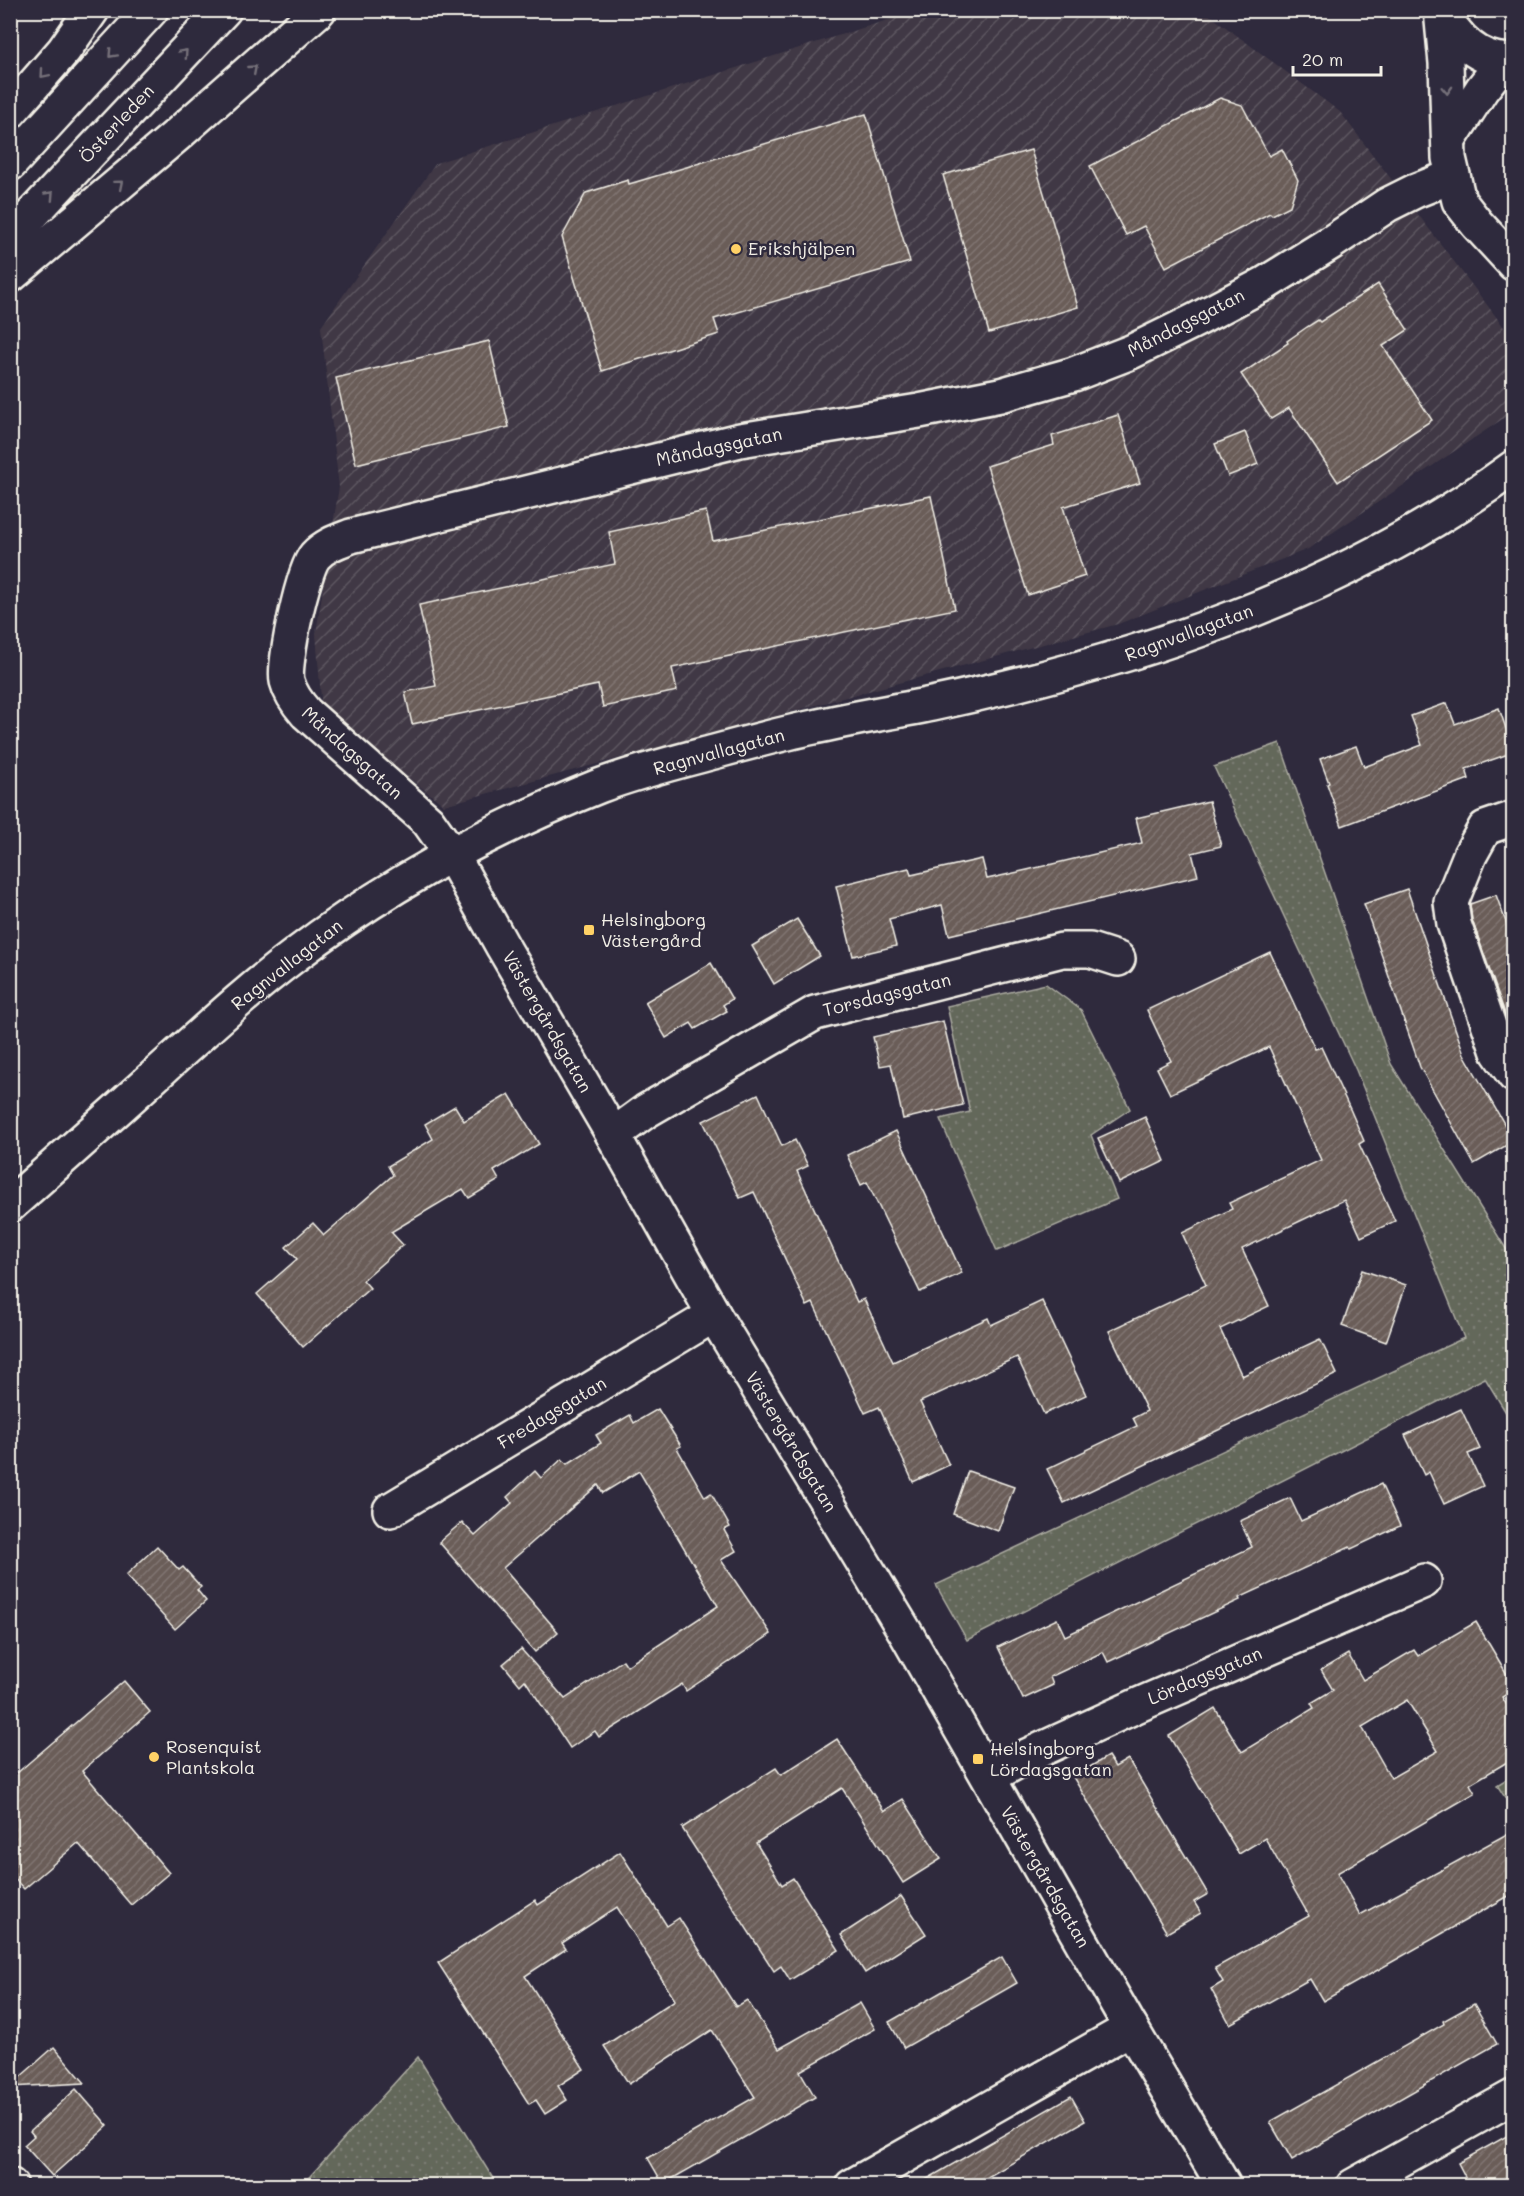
<svg xmlns="http://www.w3.org/2000/svg" width="1524" height="2196" viewBox="0 0 1524 2196" font-family="Mali,sans-serif">
	<style>
		.industrial { fill: url(#industrial-furrows) }
		.grass { fill: url(#grass-dots); stroke: #acaca1; stroke-width: 1.5 }
		.building { fill: url(#building-hatch); stroke: #f4f1e8; stroke-width: 1.5; fill-rule: evenodd }
		.lines { fill: none; stroke-linecap: round; stroke-linejoin: round }
		.minor-casing { stroke: #f4f1e8; stroke-width: 38 }
		.major-casing { stroke: #f4f1e8; stroke-width: 38 }
		.minor { stroke: #2f2a3d; stroke-width: 33 }
		.major { stroke: #2f2a3d; stroke-width: 33 }
		.oneway { stroke: #747079 }
		.poi-dot { fill: #ffd166; stroke: #2f2a3d; stroke-width: 2 }
		.labels { text-anchor: middle; stroke-width: 5; stroke-linejoin: round; paint-order: stroke }
		.street-label { font-size: 18px; fill: #f4f1e8; stroke: #2f2a3d }
		.poi-label { font-size: 18px; fill: #f4f1e8; stroke: #2f2a3d; text-anchor: start }
	</style>
	<defs>
		<pattern id="industrial-furrows" width="10" height="10" patternUnits="userSpaceOnUse" patternTransform="scale(1.5)"><rect width="10" height="10" fill="#413945"/><path d="M-1 1l2-2M0 10L10 0M9 11l2-2" fill="none" stroke="#5d5660"/></pattern>
		<pattern id="grass-dots" width="8" height="8" patternUnits="userSpaceOnUse" patternTransform="scale(1.5)"><rect width="8" height="8" fill="#63675a"/><path d="M2 2h.1M6 6h.1" fill="none" stroke="#7a7d72" stroke-width="1.8" stroke-linecap="round"/></pattern>
		<pattern id="building-hatch" width="6" height="6" patternUnits="userSpaceOnUse" patternTransform="scale(1.5)"><rect width="6" height="6" fill="#6a5d59"/><path d="M-1 1l2-2M0 6l6-6M5 7l2-2" fill="none" stroke="#807571"/></pattern>
	</defs>
	<rect width="100%" height="100%" fill="#2f2a3d"/>
	<filter id="ink" filterUnits="userSpaceOnUse"><feTurbulence type="fractalNoise" baseFrequency=".0167" numOctaves="2"/><feDisplacementMap in="SourceGraphic" scale="12" xChannelSelector="R" yChannelSelector="G"/><feConvolveMatrix kernelMatrix="1 2 1 2 8 2 1 2 1" color-interpolation-filters="sRGB"/></filter>
	<g filter="url(#ink)">
		<path class="industrial" d="M916,11H1204L1340,112L1513,339V412L1308,549L1118,624L444,805L322,711L316,633L339,487L321,327L436,163Z"/>
		<g class="grass">
			<path d="M1280,743L1391,1064L1513,1260V1424L1485,1378L967,1640L936,1585L1464,1338L1356,1070L1214,767Z"/>
			<path d="M1046,984L1081,1010L1130,1109L1091,1135L1117,1199L997,1251L940,1119L970,1112L947,1006Z"/>
			<path d="M1513,1775V1803L1510,1805L1497,1785Z"/>
			<path d="M418,2057L497,2185H302Z"/>
		</g>
		<g class="building">
			<path d="M1220,98L1242,105L1269,156L1282,149L1298,180L1290,206L1272,215L1270,213L1166,267L1144,226L1126,235L1090,166Z"/>
			<path d="M866,114L910,262L714,319L719,334L602,371L562,237L586,193L628,180L629,184Z"/>
			<path d="M1031,150L1078,307L989,333L943,175Z"/>
			<path d="M1378,284L1408,330L1383,346L1432,420L1338,482L1289,408L1271,419L1241,374L1288,343L1287,341L1307,327L1318,320L1320,322Z"/>
			<path d="M489,341L509,427L356,464L336,378Z"/>
			<path d="M1118,415L1140,483L1063,507L1085,576L1028,595L987,466L1054,445L1052,436Z"/>
			<path d="M1245,432L1258,464L1228,476L1215,444Z"/>
			<path d="M931,496L955,609L672,668L677,691L603,707L598,685L412,724L405,692L436,686L419,605L615,564L609,532L706,511L713,541Z"/>
			<path d="M1447,703L1455,724L1499,708L1514,752L1466,769L1469,779L1342,826L1327,784L1329,783L1320,759L1356,746L1364,767L1422,745L1411,716Z"/>
			<path d="M1209,801L1221,846L1192,853L1198,876L949,935L942,905L889,919L896,946L853,956L836,886L909,868L911,875L982,859L987,879L1027,870L1142,843L1136,818Z"/>
			<path d="M1407,889L1464,1054L1514,1141L1474,1164L1420,1067L1364,904Z"/>
			<path d="M1496,895L1514,944V1039L1472,920L1470,904Z"/>
			<path d="M797,919L820,956L774,984L752,946Z"/>
			<path d="M1270,952L1315,1049L1321,1047L1350,1109L1364,1141L1359,1144L1395,1221L1361,1237L1344,1200L1242,1249L1269,1306L1220,1329L1242,1376L1320,1339L1337,1374L1064,1503L1047,1469L1137,1426L1133,1418L1147,1411L1109,1331L1206,1285L1182,1233L1232,1209L1229,1203L1321,1160L1269,1047L1170,1094L1157,1068L1171,1061L1147,1010Z"/>
			<path d="M711,963L732,999L723,1005L727,1011L695,1029L691,1023L666,1038L645,1002Z"/>
			<path d="M943,1021L963,1105L903,1119L891,1064L880,1066L873,1037Z"/>
			<path d="M509,1094L539,1144L494,1171L499,1180L469,1198L463,1189L391,1232L403,1245L363,1280L370,1288L303,1347L257,1294L297,1259L286,1247L313,1223L324,1235L393,1175L388,1166L433,1139L425,1124L455,1106L464,1121Z"/>
			<path d="M758,1094L782,1146L795,1140L808,1166L797,1171L857,1302L864,1299L893,1362L988,1318L991,1325L1042,1301L1086,1395L1044,1414L1017,1357L920,1402L949,1465L913,1482L879,1407L865,1413L813,1303L807,1306L754,1192L740,1198L703,1121Z"/>
			<path d="M1145,1117L1165,1161L1119,1183L1098,1138Z"/>
			<path d="M896,1131L962,1273L920,1292L867,1182L861,1185L847,1155Z"/>
			<path d="M1362,1270L1406,1285L1386,1342L1342,1326Z"/>
			<path d="M658,1409L681,1446L677,1448L705,1497L711,1493L730,1527L724,1530L736,1551L721,1560L771,1634L686,1691L682,1684L599,1737L595,1731L570,1748L525,1680L520,1685L503,1664L521,1649L565,1699L623,1660L627,1666L718,1606L639,1471L603,1493L598,1485L503,1568L558,1632L535,1652L439,1542L462,1522L475,1536L512,1503L507,1497L535,1471L541,1478L562,1459L567,1464L601,1443L596,1435L630,1415L634,1423Z"/>
			<path d="M1461,1409L1480,1449L1468,1454L1483,1486L1444,1504L1429,1472L1424,1475L1405,1435Z"/>
			<path d="M968,1471L1014,1487L998,1531L953,1514Z"/>
			<path d="M1381,1484L1400,1526L1351,1549L1350,1547L1239,1598L1240,1600L1108,1662L1103,1652L1050,1677L1053,1685L1023,1699L998,1647L1057,1619L1065,1636L1252,1547L1240,1521L1290,1498L1301,1521Z"/>
			<path d="M157,1546L179,1570L183,1567L201,1587L197,1590L206,1601L175,1629L126,1575Z"/>
			<path d="M1476,1622L1514,1686V1690L1502,1697L1514,1717V1758L1470,1784L1475,1793L1337,1873L1360,1915L1514,1830V1893L1323,2001L1310,1979L1230,2024L1211,1989L1223,1982L1215,1968L1309,1916L1265,1838L1239,1854L1169,1736L1215,1708L1242,1752L1314,1708L1311,1703L1333,1690L1321,1670L1348,1654L1363,1680L1414,1650L1418,1656ZM1407,1700L1438,1751L1391,1778L1362,1727Z"/>
			<path d="M124,1681L150,1712L82,1771L169,1873L131,1905L78,1843L24,1889L10,1874V1779Z"/>
			<path d="M837,1739L884,1811L903,1799L941,1859L903,1883L842,1788L756,1843L782,1885L793,1878L839,1950L790,1980L781,1966L774,1971L682,1828L776,1768L781,1775Z"/>
			<path d="M1108,1756L1115,1767L1128,1759L1208,1894L1194,1902L1201,1913L1167,1933L1073,1777Z"/>
			<path d="M620,1852L667,1926L679,1918L736,2007L747,2000L779,2049L860,2003L875,2029L800,2071L815,2097L663,2184L648,2158L755,2097L712,2030L629,2084L604,2046L675,2000L617,1907L562,1943L566,1949L525,1976L584,2069L558,2086L567,2100L545,2114L536,2100L529,2104L438,1963L535,1900L538,1905Z"/>
			<path d="M901,1896L926,1934L865,1973L841,1935Z"/>
			<path d="M1002,1957L1017,1983L904,2048L889,2022Z"/>
			<path d="M1474,2004L1497,2044L1292,2160L1270,2122L1444,2024L1443,2021Z"/>
			<path d="M54,2047L85,2083L10,2087V2086Z"/>
			<path d="M76,2089L108,2126L52,2176L24,2145L34,2136L30,2131Z"/>
			<path d="M1071,2096L1085,2121L972,2186H915Z"/>
			<path d="M1514,2132V2177L1498,2186H1470L1458,2163Z"/>
		</g>
		<g class="lines">
			<defs>
				<g id="minor">
					<path d="M1441,10L1446,63L1449,158L1459,201L1477,224L1514,264"/>
					<path d="M1449,140L1482,89L1504,61"/>
					<path d="M1514,818L1485,828L1470,855L1451,902L1454,924L1498,1052L1514,1075"/>
					<path d="M613,1135L646,1111L815,1013L1062,950H1090L1118,959"/>
					<path d="M10,1205C64,1157 117,1110 170,1062C210,1026 250,989 294,956C386,886 491,829 599,786C636,772 676,762 714,752C747,743 780,734 814,727C853,718 892,712 932,704C1139,660 1341,594 1514,467"/>
					<path d="M390,1510L714,1315"/>
					<path d="M989,1777L1029,1755L1136,1706L1424,1581"/>
					<path d="M10,2185L11,2186"/>
					<path d="M852,2186L1131,2028"/>
					<path d="M1224,2186L1131,2028L907,1635L714,1315L613,1135L503,947L452,855L428,821L306,713C298,704 290,693 287,681C283,663 303,570 315,556C325,545 338,541 351,536L740,440L919,411L1000,395L1074,374L1131,352L1196,320L1266,283L1332,242L1387,205L1415,191L1453,176"/>
					<path d="M1353,2186L1514,2096"/>
				</g>
				<g id="major">
					<path d="M1441,10C1456,38 1480,64 1514,60"/>
					<path d="M10,112L64,50L92,10"/>
					<path d="M10,164L151,10"/>
					<path d="M10,238L224,10"/>
					<path d="M10,276L177,135L319,10"/>
				</g>
			</defs>
			<use href="#minor" class="minor-casing"/>
			<use href="#major" class="major-casing"/>
			<use href="#minor" class="minor"/>
			<use href="#major" class="major"/>
		</g>
		<defs><path id="oneway-chevron" d="M-2-3.5L2.5 0L-2 3.5" fill="none" stroke-width="1.6" stroke-linecap="round" stroke-linejoin="round" transform="scale(1.5)"/></defs>
		<g class="oneway">
			<use href="#oneway-chevron" transform="translate(184 53) rotate(-47)"/>
			<use href="#oneway-chevron" transform="translate(112 54) rotate(133)"/>
			<use href="#oneway-chevron" transform="translate(253 69) rotate(-41)"/>
			<use href="#oneway-chevron" transform="translate(44 74) rotate(131)"/>
			<use href="#oneway-chevron" transform="translate(1447 90) rotate(87)"/>
			<use href="#oneway-chevron" transform="translate(119 184) rotate(-40)"/>
			<use href="#oneway-chevron" transform="translate(50 195) rotate(-47)"/>
		</g>
	</g>
	<g class="poi-dot">
		<circle cx="736" cy="249" r="6"/>
		<rect x="583" y="924" width="12" height="12" rx="3"/>
		<circle cx="154" cy="1757" r="6"/>
		<rect x="972" y="1753" width="12" height="12" rx="3"/>
	</g>
	<g class="labels">
		<g class="street-label">
			<text transform="translate(117 124) rotate(-47)" y="6">Österleden</text>
			<text transform="translate(1186 323) rotate(-27)" y="6">Måndagsgatan</text>
			<text transform="translate(719 447) rotate(-12)" y="6">Måndagsgatan</text>
			<text transform="translate(1189 633) rotate(-20)" y="6">Ragnvallagatan</text>
			<text transform="translate(719 752) rotate(-15)" y="6">Ragnvallagatan</text>
			<text transform="translate(352 753) rotate(42)" y="6">Måndagsgatan</text>
			<text transform="translate(287 965) rotate(-38)" y="6">Ragnvallagatan</text>
			<text transform="translate(887 995) rotate(-14)" y="6">Torsdagsgatan</text>
			<text transform="translate(547 1022) rotate(60)" y="6">Västergårdsgatan</text>
			<text transform="translate(552 1413) rotate(-31)" y="6">Fredagsgatan</text>
			<text transform="translate(791 1442) rotate(59)" y="6">Västergårdsgatan</text>
			<text transform="translate(1205 1676) rotate(-23)" y="6">Lördagsgatan</text>
			<text transform="translate(1045 1877) rotate(60)" y="6">Västergårdsgatan</text>
		</g>
		<g class="poi-label">
			<text x="748" y="255">Erikshjälpen</text>
			<text x="601" y="926">Helsingborg<tspan x="601" dy="21">Västergård</tspan></text>
			<text x="166" y="1753">Rosenquist<tspan x="166" dy="21">Plantskola</tspan></text>
			<text x="990" y="1755">Helsingborg<tspan x="990" dy="21">Lördagsgatan</tspan></text>
		</g>
	</g>
	<rect width="1524" height="2196" fill="none" stroke="#2f2a3d" stroke-width="36"/>
	<rect x="18" y="18" width="1488" height="2160" fill="none" stroke="#f4f1e8" stroke-width="2" filter="url(#ink)"/>
	<path d="M1293 66v9h88v-9" fill="none" stroke="#f4f1e8" stroke-width="3"/>
	<text x="1302" y="66" font-size="18" fill="#f4f1e8" stroke="#2f2a3d" stroke-width="4.5" paint-order="stroke">20 m</text>
</svg>
